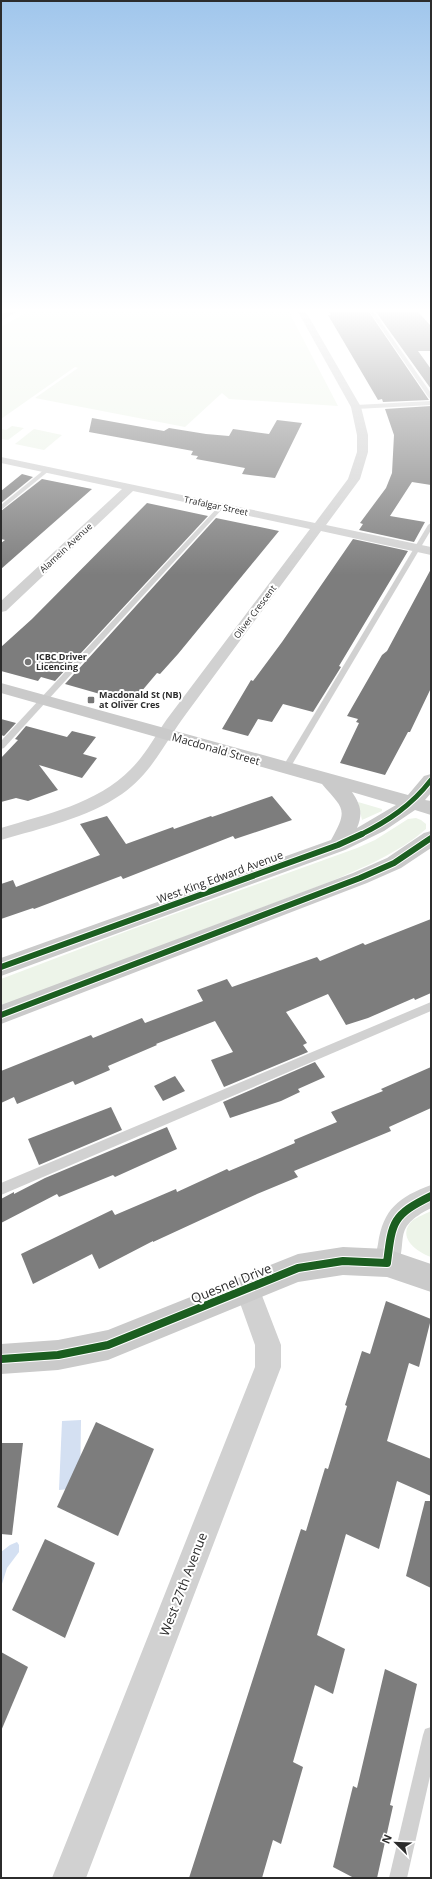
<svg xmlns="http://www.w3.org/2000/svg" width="432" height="1879" viewBox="0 0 432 1879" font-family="'Open Sans',sans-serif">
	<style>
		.green { fill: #edf4e9 }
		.water { fill: #d4e0f2 }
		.building { fill: #7d7d7d }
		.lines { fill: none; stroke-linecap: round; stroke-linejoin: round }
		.lane { fill: #d1d1d1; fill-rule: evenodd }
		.street { fill: #d1d1d1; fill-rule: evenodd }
		.secondary { fill: #cacaca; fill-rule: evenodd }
		.cycleway-far2-casing { stroke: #fff; stroke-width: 7 }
		.cycleway-far1-casing { stroke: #fff; stroke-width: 8 }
		.cycleway-casing { stroke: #fff; stroke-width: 10 }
		.cycleway-far2 { stroke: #1b5e20; stroke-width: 5 }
		.cycleway-far1 { stroke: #1b5e20; stroke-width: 6 }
		.cycleway { stroke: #1b5e20; stroke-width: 8 }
		.poi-dot { fill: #767676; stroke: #fff; stroke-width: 1.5 }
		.labels { text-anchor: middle; stroke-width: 4; stroke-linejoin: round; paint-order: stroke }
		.far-street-label { font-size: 9px; fill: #2c2c2c; stroke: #fff }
		.far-poi-label { font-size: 9px; font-weight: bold; fill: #2c2c2c; stroke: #fff; text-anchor: start }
		.street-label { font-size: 11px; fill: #2c2c2c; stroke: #fff }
		.near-street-label { font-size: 13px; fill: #2c2c2c; stroke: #fff }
	</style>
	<rect width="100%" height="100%" fill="#fff"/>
	<g class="green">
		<path d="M27,312H289L338,406L229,399L222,393L185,427L35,398L78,368L75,367L1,419V327Z"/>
		<path d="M12,426L24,428L8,440L1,439V429L6,430Z"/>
		<path d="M34,429L62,435L44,450L15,444Z"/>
		<path d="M358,802L382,809V811L362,820Z"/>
		<path d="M416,818L421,820L426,824V829C397,854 362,868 327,883L1,1006V979L130,930L357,848L375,840L408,819Z"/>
		<path d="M431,1211V1257C417,1252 396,1237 412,1221C417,1217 425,1214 431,1211Z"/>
	</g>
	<g class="water">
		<path d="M81,1420L80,1488L59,1490L62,1421Z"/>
		<path d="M17,1542L19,1545V1552L7,1568L1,1587V1552L10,1545Z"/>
	</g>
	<g class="building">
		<path d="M329,312H369L429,400L383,402L382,399L378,400L328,315H331Z"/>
		<path d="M376,312H418L431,326V351H418L431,369V389Z"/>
		<path d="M431,406V485L412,482L390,516L425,522L414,542L359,530L363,524L360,523L386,488L392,473L394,435L385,409Z"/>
		<path d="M92,418L164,431L169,428L206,434L229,436L233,429L269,434L277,420L302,423L275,478L242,474L245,468L196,459L198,456L191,455L193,451L89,432Z"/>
		<path d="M22,474L33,477L1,503V491Z"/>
		<path d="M42,479L92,489L1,569V543L5,540L1,539V511Z"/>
		<path d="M147,503L208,516L55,681L41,677L38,681L1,671V647L32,619Z"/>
		<path d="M216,518L279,531L178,654L160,674L157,673L130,705L98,696L100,694L65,684Z"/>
		<path d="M353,539L408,551L339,666L341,667L313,712L283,704L272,722L258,719L248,736L222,729L251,680L253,681L282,642Z"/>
		<path d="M431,569V688L410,732H408L385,775L340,763L359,723L356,722L358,719L347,716L382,655L387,651Z"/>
		<path d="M1,719L16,723L4,736L1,735Z"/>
		<path d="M26,726L67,737L72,731L96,737L83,754L97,758L82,778L39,765L58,790L28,801L16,798L1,802V758L18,740L15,739Z"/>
		<path d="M272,796L292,820L235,839L233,836L123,879L121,876L34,909L33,908L1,919V884L13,880L16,887L100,855L80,824L107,816L126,844L173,827L174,829L211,816L212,817Z"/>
		<path d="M431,919V993L415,1000L414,998L368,1018L346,1025L328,994L286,1012L307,1043L303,1045L308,1052L224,1087L211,1060L233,1052L215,1021L156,1044L157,1045L108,1066L110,1070L75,1085L73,1081L17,1104L14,1097L1,1103V1071L91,1035L93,1038L142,1018L145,1023L203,1001L197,990L227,979L232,987L317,957L320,961L363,943L365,945Z"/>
		<path d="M315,1062L325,1077L298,1089L300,1092L281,1101L230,1118L223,1102Z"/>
		<path d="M431,1067V1108L389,1127L391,1131L294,1171L298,1177L257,1194L153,1242V1241L99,1269L92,1254L33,1284L21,1254L112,1210L115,1215L176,1189L177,1192L227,1169L229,1171L295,1143L294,1140L337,1122L331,1112L383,1091L381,1089Z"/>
		<path d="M175,1076L185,1091L163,1101L154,1086Z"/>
		<path d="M111,1107L122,1130L39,1165L28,1139Z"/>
		<path d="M167,1127L177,1149L115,1177L113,1175L59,1197L57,1194L1,1223V1199L14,1192V1194L45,1178Z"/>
		<path d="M386,1301L431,1319L419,1367L409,1363L387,1441L431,1459V1496L397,1481L379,1549L346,1534L317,1635L345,1649L333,1694L315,1685L293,1762L303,1767L281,1844L273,1840L262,1878H189L301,1529L306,1531L325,1468L328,1469L347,1406L345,1405L362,1351L370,1354Z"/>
		<path d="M96,1422L154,1449L118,1536L57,1507Z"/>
		<path d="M1,1443H23L12,1535L1,1534Z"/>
		<path d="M425,1501H431V1588L406,1576Z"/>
		<path d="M45,1539L95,1563L65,1638L12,1610Z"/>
		<path d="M1,1652L28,1667L1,1731Z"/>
		<path d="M385,1669L417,1684L390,1805L393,1806L377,1878H354L333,1867L353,1786L357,1788Z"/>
	</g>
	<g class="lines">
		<g class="lane">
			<path d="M370,312H374L431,393V399L429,398Z"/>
			<path d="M431,401V405L356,409L353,407L356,405Z"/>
			<path d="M45,469L50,470L1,510V505Z"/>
			<path d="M219,506L224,507L4,748L1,749V741Z"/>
			<path d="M431,523V530L290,768L286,771L283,770L282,768L428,525Z"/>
			<path d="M431,1002V1011L1,1195V1183Z"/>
			<path d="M431,1727V1772L407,1878H389L423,1735L425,1729Z"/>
		</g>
		<g class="street">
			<path d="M6,312H16L1,321V314Z"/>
			<path d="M298,312H306L361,407L368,435V452L360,479L326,525L431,547V555L321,531C276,592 231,653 186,714C165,742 152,773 122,794C87,818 42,828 1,840V828C46,814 97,804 131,769C146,754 155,736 167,719L310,529L133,491L6,611L1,612V601L122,489L1,463V457L315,523L348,479L357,452V435L351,407Z"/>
			<path d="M431,1185V1208C390,1229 410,1238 396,1271L387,1275L378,1271C374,1262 376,1254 378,1244C383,1209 399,1197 431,1185Z"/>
			<path d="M247,1277L256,1280L281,1345V1367L86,1878H52L255,1367V1345L235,1289L238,1280Z"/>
		</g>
		<g class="secondary">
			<path d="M1,683L408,795L424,776L431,774V793L425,800L431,801V815L415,810L384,831L345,850L1,976V958L331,840C349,808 343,809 322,784L1,693ZM352,792L396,805L357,828C363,814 361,805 352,792Z"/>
			<path d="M431,831V848L401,868L367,883L1,1024V1005L353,873L387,858L424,833Z"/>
			<path d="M343,1247L387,1249L431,1264V1292L387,1277L343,1275L298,1282L108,1360L58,1370L1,1374V1344L58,1340L108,1330L298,1254Z"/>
		</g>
		<defs>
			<path id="cycleway-far2" d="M360,835C388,821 412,805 431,780"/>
			<g id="cycleway-far1">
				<path d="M1,967L338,845L362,834"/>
				<path d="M1,1015L360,878L394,863L431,838"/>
			</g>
			<path id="cycleway" d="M1,1359L58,1355L108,1345L298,1268L343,1261L387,1263C392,1222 392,1215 431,1196"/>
		</defs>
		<use href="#cycleway-far2" class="cycleway-far2-casing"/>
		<use href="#cycleway-far1" class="cycleway-far1-casing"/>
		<use href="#cycleway" class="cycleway-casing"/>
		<use href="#cycleway-far2" class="cycleway-far2"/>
		<use href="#cycleway-far1" class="cycleway-far1"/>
		<use href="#cycleway" class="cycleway"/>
	</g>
	<linearGradient id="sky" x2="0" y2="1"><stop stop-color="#a0c6ec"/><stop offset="0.54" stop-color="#fff"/><stop offset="1" stop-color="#fff" stop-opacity="0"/></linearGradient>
	<rect width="432" height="575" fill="url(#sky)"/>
	<g class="poi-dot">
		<circle cx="28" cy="662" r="4"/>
		<rect x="87" y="696" width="8" height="8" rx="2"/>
	</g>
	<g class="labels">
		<g class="far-street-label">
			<text transform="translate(216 506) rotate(12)" y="3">Trafalgar Street</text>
			<text transform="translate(66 548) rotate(-43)" y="3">Alamein Avenue</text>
			<text transform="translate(255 612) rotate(-53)" y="3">Oliver Crescent</text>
		</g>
		<g class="far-poi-label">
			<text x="36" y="660">ICBC Driver<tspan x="36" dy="10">Licencing</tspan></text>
			<text x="99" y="698">Macdonald St (NB)<tspan x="99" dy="10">at Oliver Cres</tspan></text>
		</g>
		<g class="street-label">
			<text transform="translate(216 749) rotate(16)" y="4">Macdonald Street</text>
			<text transform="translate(220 877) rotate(-20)" y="4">West King Edward Avenue</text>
		</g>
		<g class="near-street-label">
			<text transform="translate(231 1283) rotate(-22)" y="5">Quesnel Drive</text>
			<text transform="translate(183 1584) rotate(-69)" y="5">West 27th Avenue</text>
		</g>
	</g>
	<rect width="432" height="1879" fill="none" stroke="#2c2c2c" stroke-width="4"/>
	<g transform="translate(396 1843) rotate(293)" stroke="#ffffff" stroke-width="3" paint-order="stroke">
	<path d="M0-3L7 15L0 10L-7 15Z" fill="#2c2c2c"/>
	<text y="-6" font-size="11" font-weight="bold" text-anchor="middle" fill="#2c2c2c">N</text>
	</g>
</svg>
